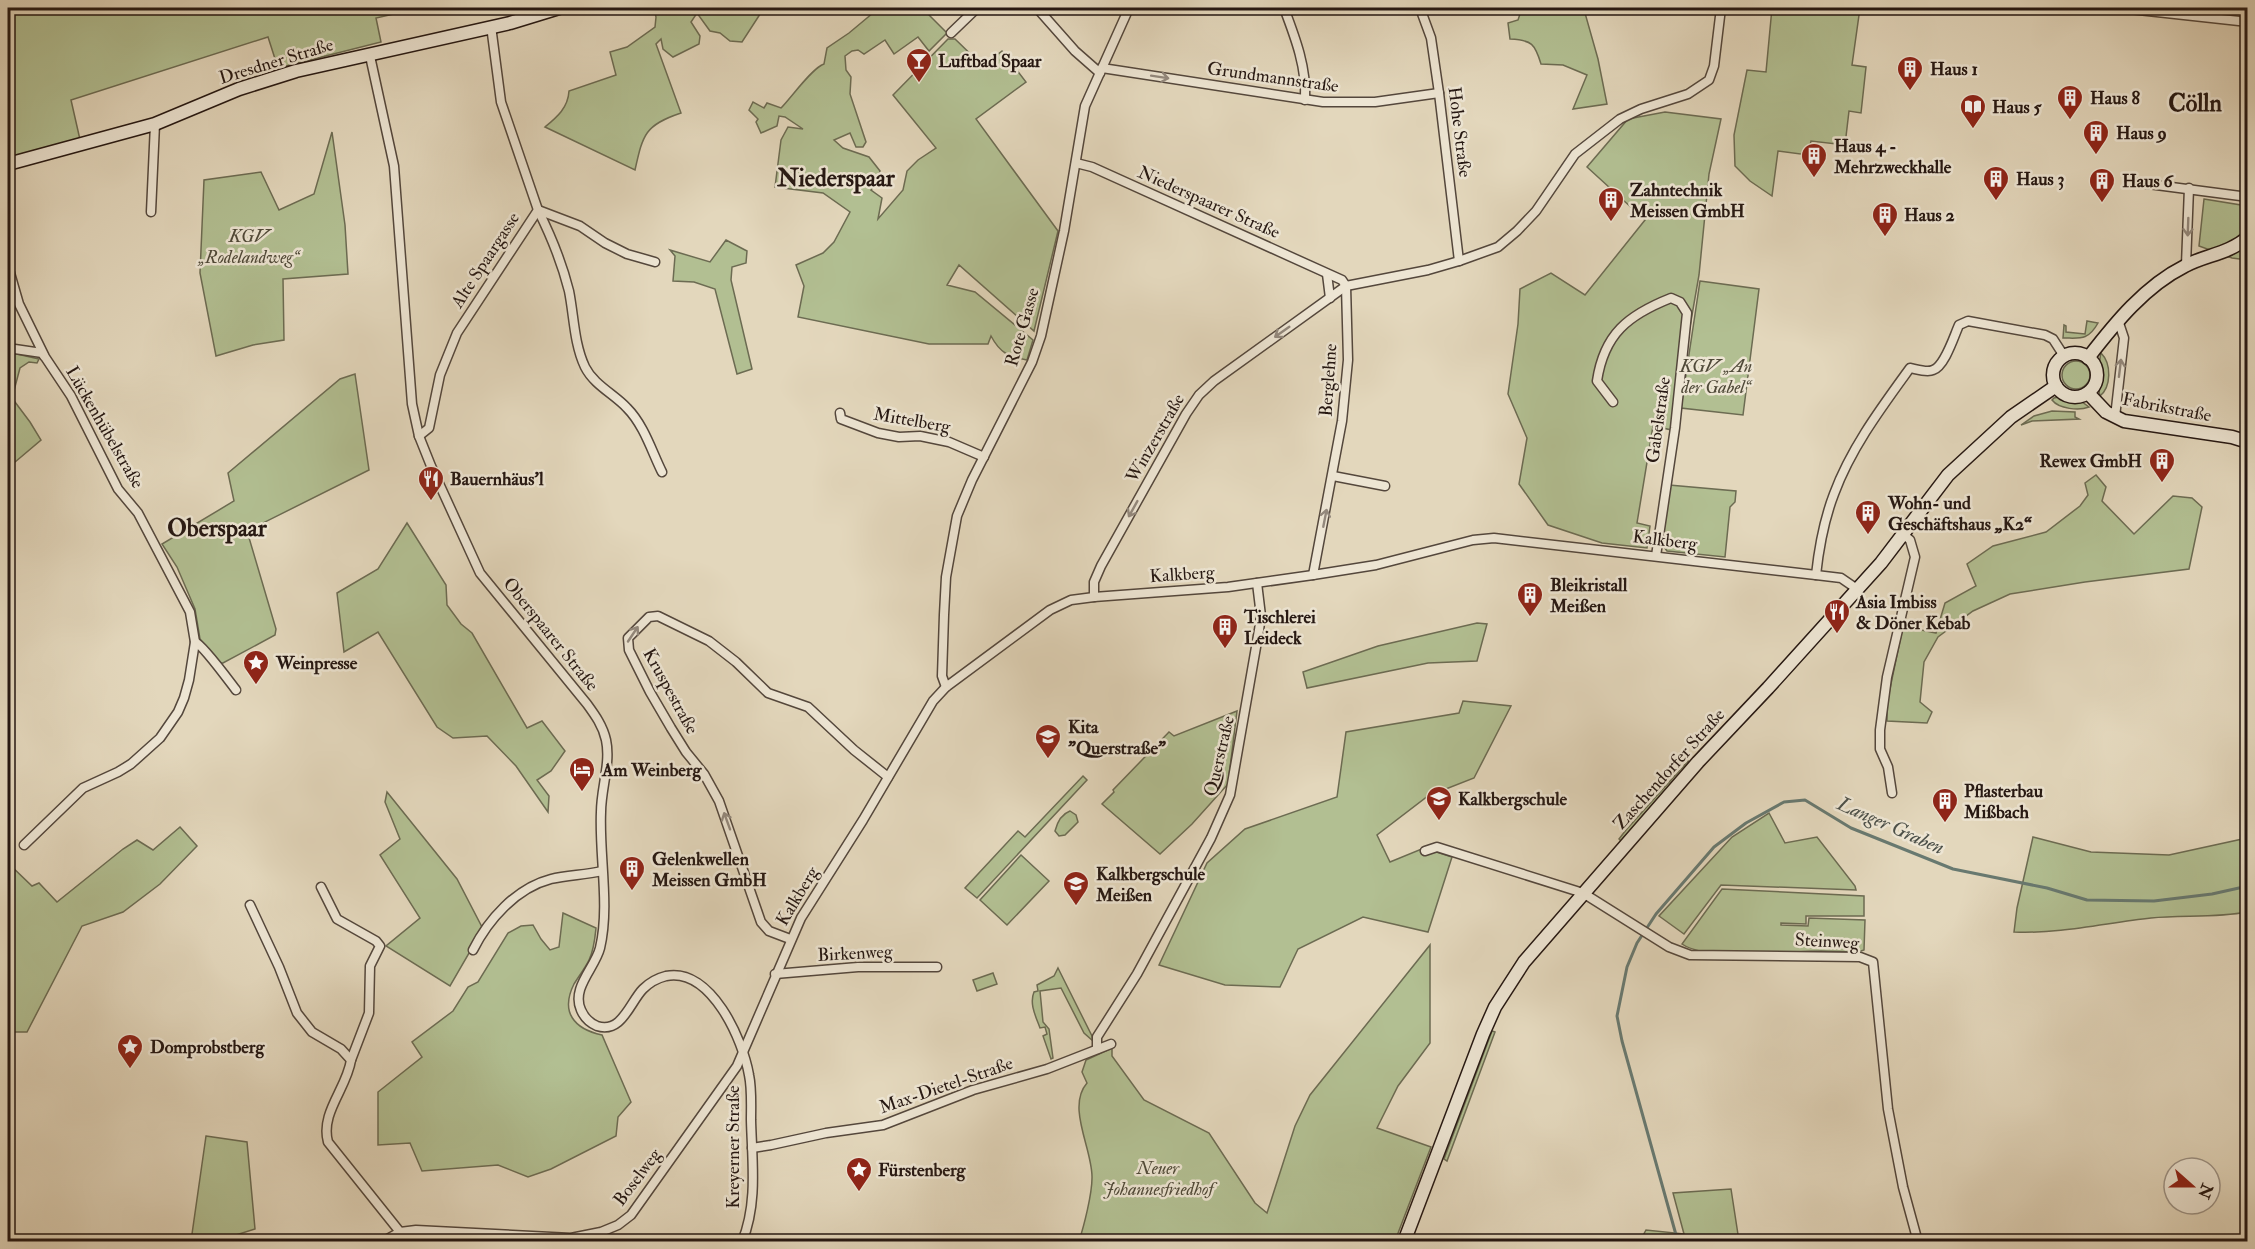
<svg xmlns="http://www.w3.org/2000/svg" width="2255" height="1249" viewBox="0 0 2255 1249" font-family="'IM FELL Double Pica',serif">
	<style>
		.green { fill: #b2bf92; stroke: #6c6b52; stroke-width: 1.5 }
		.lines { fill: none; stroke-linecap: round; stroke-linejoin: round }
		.stream { stroke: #687970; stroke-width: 3 }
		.street-casing { stroke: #54473c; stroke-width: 11 }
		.secondary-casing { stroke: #251712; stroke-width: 15 }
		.street { stroke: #ede5d3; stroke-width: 8 }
		.secondary { stroke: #ede5d3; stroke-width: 12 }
		.oneway { stroke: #93887c }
		.labels { text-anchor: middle; stroke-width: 5; stroke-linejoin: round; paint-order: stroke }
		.street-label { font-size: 18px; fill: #251712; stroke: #ede5d3 }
		.poi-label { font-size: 18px; font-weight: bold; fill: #251712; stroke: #ede5d3; text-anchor: start }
		.park-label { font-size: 18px; font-style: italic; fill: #4f4938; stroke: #ede5d3 }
		.water-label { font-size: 20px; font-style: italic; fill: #4c5049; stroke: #ede5d3 }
		.district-label { font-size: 24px; font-weight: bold; fill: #251712; stroke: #ede5d3 }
	</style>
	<rect width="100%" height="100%" fill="#e3d7bc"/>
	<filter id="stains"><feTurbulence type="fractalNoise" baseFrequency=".00333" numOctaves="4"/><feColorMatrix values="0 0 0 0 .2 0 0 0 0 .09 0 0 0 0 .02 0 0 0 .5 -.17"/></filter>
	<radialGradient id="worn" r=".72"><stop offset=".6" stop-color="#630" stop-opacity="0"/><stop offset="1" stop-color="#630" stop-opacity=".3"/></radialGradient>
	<g class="green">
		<path d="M8,8H420L376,18L381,42L278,68L268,37L71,100L81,144L8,164Z"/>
		<path d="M654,8H764L742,42L730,41L720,33L710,31L697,13L691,22L700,36L699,44L673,57L663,49L661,39L656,44L681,113C645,125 643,134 635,170L545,127C557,117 568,108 569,91L616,75L610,52L627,47L655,27L656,17Z"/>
		<path d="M879,8H922L947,33L929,51L918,37L894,54L885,40L864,54L858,50L852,51L845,56L846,70L851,77L850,94L866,142L863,147H856L850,133L834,140L843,148L869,157L880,171L875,185L871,190L882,198L878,219L903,190L907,171L918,160L936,148L893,95L948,39H955L983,66L1002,51L1026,82L976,119L1058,231L1034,331L959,265L947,285L975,292L1033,340L1027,360C1009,357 1000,353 991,336L988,344H929L798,317L804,286L796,265L823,253L834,242L850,212L823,193L775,187L781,140L788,127L803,129L785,117L779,116L777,126L761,133L756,122L758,119L749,110L753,102L764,108L767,103L781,108C791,98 813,67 824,64L827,48L849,33Z"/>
		<path d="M1518,8H1581L1585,13L1598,59L1607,104L1573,109L1587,75L1563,65L1541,64C1535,44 1532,40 1510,39L1508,23L1518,20L1520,14Z"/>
		<path d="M1772,8H1860L1852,65L1866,67L1861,113L1849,111L1845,145L1811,141L1808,155L1778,151L1772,196L1750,181L1735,166L1734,135L1747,70L1766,72Z"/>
		<path d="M1665,112L1721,119L1709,174L1699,275L1672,430L1653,426L1637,523L1650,526L1647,548L1602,543L1548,525L1519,484L1527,438L1508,394L1518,324L1520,289L1551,273L1585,295L1645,220L1587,167L1628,119Z"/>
		<path d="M332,132L345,225L348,274L283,279L284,340L253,345L216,356L200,273L204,180L261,172L279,210L314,194Z"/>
		<path d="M2204,199L2247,206V260L2232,258L2199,246Z"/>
		<path d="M726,240L747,251L746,263L732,267L731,280L752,369L737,374L715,289L694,282L673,281L675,256L670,250L710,262Z"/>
		<path d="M1700,281L1759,289L1743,415L1681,408Z"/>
		<path d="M2087,321L2098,323C2088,341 2080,338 2063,338L2064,325L2066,326V332L2085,334Z"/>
		<path d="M8,352L39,359L37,363L29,362L20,368L12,398L30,422L41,440L8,468Z"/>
		<path d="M2101,353C2112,364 2111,387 2100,396C2098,391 2099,359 2101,353Z"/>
		<circle cx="2076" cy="375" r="14"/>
		<path d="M355,374L369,470L247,531L276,629L275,635L223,663H217L200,639L195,609L177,567L162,544L234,501L228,473L340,379Z"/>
		<path d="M2059,397L2082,402L2089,407C2079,411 2059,409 2052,400L2054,398Z"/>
		<path d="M2052,411L2075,412V417L2079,419L2032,421L2021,425L2034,416Z"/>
		<path d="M2096,475L2106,487L2102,501L2134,534L2173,496L2192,498L2202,507L2189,569L2085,582L2010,594L1973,611L1938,637L1924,662L1920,702L1932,712L1927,723L1887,721V703L1903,626L1936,633L1945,603L1976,586L1967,564L1993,546L2046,532L2080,506L2088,495L2085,483Z"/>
		<path d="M1669,485L1736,491L1735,502L1730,507L1725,557L1667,551L1661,543Z"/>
		<path d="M407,523L446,585L447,605L461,624L472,633L527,728L542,721L565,751L551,771L537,780L549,796L548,812L516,766L487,736L453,738L437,727L378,632L344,652L337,593L378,569Z"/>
		<path d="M1477,623L1487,624L1477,661L1428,663L1307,688L1303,672L1378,646Z"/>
		<path d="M1463,701L1511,706L1474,778L1428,796L1377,835L1390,862L1424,848L1452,857L1428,932L1363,917L1298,949L1280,987L1225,985L1159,965L1207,863L1245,829L1337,797L1346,732L1459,713Z"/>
		<path d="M1237,711L1228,784L1192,824L1160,854L1102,804L1114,792L1113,790L1169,732L1174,736Z"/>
		<path d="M1688,761L1690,764L1621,841L1619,839L1626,830Z"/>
		<path d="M1083,776L1087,780L977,898L965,888L1018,831L1025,837Z"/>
		<path d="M387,792L457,879L483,929L450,986L386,946L420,918L380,855L400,839L385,802Z"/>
		<path d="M1070,811L1076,815L1078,822L1065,835L1059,836L1055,831C1057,823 1062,814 1070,811Z"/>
		<path d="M1769,813L1785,843L1817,837L1855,886L1856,890L1721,885L1684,934L1659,916L1732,837Z"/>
		<path d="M180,827L197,846L160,884L123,912L82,926L27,1032H8V863L32,886L39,883L57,902L123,849L137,840L153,850Z"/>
		<path d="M2033,837L2091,852L2169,855L2247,838V912C2216,918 2183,915 2151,918C2105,923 2060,934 2014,932L2017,908Z"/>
		<path d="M1021,855L1049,881L1007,925L980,900Z"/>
		<path d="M1722,889L1864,896V916H1806V924L1781,923V925L1808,926L1809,918L1865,920L1864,950L1858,952C1846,952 1833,951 1821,951C1788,951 1708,962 1682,944Z"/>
		<path d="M563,913L596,928C595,938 594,950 589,960C585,968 579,976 574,984C560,1012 574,1029 602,1035L631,1102L618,1117L616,1136L551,1169L528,1177L498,1165L422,1171L410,1143L378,1145V1092L422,1057L412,1042L453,1011L468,987L478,982L508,933L521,926L533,925L541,939L550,950L559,947Z"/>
		<path d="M1430,945V1043L1398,1086L1377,1128L1431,1147L1395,1241H1079C1084,1226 1092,1194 1092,1178C1093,1150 1066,1107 1087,1083L1082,1072L1086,1060L1112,1048V1056L1144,1100L1209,1133L1255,1203L1267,1213L1295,1126L1310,1095Z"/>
		<path d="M1058,968L1092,1036L1093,1041L1084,1033L1061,988L1040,991L1043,1022L1049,1029L1053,1058L1051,1059L1043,1036L1047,1034L1045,1027L1040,1028C1036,1017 1029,1004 1034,992L1038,991L1037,985L1054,976Z"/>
		<path d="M993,973L997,984L977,991L973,980Z"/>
		<path d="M1492,1031L1495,1032L1447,1161L1444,1159Z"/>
		<path d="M206,1136L247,1142L255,1229L217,1241H191Z"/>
		<path d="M1731,1189L1739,1241H1640L1646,1230L1684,1234L1673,1193Z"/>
	</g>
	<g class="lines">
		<path class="stream" d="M1678,1242L1622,1041L1617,1016L1627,967L1637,943L1656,914L1714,847L1746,823L1784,802L1805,800L1851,828L1953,869L2047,888L2087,900L2154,901L2212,894L2248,886"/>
		<defs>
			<g id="street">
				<path d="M1037,8L1075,51L1100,73"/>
				<path d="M1284,8C1295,37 1307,68 1305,100"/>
				<path d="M1420,8L1431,38L1439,93L1459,261"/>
				<path d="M2120,8L2248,22"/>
				<path d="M951,33L977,8"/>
				<path d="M370,56L394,166L412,404L419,436L431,466L480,573L587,704C595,715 603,726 606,740C611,763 601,788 601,812C599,855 610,906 600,948C595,968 571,988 581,1010C584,1017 590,1023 597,1026C622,1034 630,1002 643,989C649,983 658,978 666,976C711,967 743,1040 749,1075C752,1089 751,1106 751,1120C752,1161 758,1203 742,1242"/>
				<path d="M1102,68L1323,102H1375L1439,93"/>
				<path d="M1076,163L1092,167L1342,280L1346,286"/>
				<path d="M2133,182L2248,197"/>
				<path d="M538,210C551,236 562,263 569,291C574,316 574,344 585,367C594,385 614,394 627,408C644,425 652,452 662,472"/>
				<path d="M538,210L580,226L605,243L627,254L655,262"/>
				<path d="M151,212L155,124"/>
				<path d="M2186,265L2189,188"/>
				<path d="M8,266L19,304L45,357L71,396L118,489L138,513L190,612L195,642L189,680L184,698L178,712L160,738L131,764L118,772L83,788L24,845"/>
				<path d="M1327,274L1330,298"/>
				<path d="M1346,286L1428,270L1459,261L1498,247L1517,231L1536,211L1575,154L1620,119L1641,109L1688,94L1709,80L1714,66L1721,8"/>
				<path d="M8,348L42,353L44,356"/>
				<path d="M1613,402L1597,381C1604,334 1628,315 1671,298L1680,302L1687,313L1675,428L1656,556"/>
				<path d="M840,413L841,419L878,433L899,437L920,436L949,442L984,457"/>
				<path d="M2115,417L2124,338L2118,320"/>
				<path d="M419,436L429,428L440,375L457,333L538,210L501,102L491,26"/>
				<path d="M1333,476L1385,486"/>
				<path d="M1313,575L1342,421L1348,360L1346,286"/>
				<path d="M1816,575C1819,547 1824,520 1834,494C1851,448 1881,408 1910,368C1916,369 1927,373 1933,370C1945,366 1954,336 1959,325L1968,321L2045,335L2053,339L2064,356"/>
				<path d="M1094,597V582L1101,566L1186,414L1199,395L1214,381L1346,286"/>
				<path d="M195,642C203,645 229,681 236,690"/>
				<path d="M946,687L942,676L944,615L946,577L957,516L972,480L1032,362L1041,336L1064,231L1085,106L1129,8"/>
				<path d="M1892,793L1888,767L1880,749V730L1887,677L1915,557L1910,540L1903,534"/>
				<path d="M1425,851L1437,847L1583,893L1669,947L1690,955L1860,957L1873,962L1888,1109L1903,1187L1918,1242"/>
				<path d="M321,887L337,919L376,941L380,946L370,966L369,1013L351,1060"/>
				<path d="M250,905L279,967L297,1013L312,1032L341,1049L351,1060C347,1088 320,1113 328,1142L400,1232"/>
				<path d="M790,939L769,931L761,922L719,801L704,774L686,752L671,728L650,692L629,650L628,638L649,617L658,616L709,641L736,662L768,693L808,707L854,750L888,777"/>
				<path d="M473,950C488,920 516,888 551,879C568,875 585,875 602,871"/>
				<path d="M775,974L858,967H937"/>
				<path d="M1097,1049V1037L1137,974L1211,838L1230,795L1259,630L1261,616L1257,583"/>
				<path d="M752,1148L771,1145L826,1133L883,1125L973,1090L1047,1069L1111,1044"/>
				<path d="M382,1242L400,1232L416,1230L571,1238L601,1232L618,1225L631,1215L737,1066L801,918L863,820L933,701L946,687L1050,610L1071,600L1094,597L1228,587L1313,575L1376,565L1473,540L1494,538L1816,575L1841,578L1857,589"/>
			</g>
			<g id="secondary">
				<path d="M8,164L155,124L239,89L296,71L510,23L559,8"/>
				<circle cx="2075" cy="375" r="22"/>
				<path d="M2088,358C2115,323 2145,286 2185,266C2205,255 2229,254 2248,237"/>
				<path d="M2088,393L2106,412L2124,421L2232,437L2248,442"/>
				<path d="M1404,1242L1483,1034L1495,1007L1524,962L1698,762L1768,688L1881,563L1948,475L2011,417L2056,386"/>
			</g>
		</defs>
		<use href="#street" class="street-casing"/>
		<use href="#secondary" class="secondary-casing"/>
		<use href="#street" class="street"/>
		<use href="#secondary" class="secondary"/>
	</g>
	<defs><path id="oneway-shaft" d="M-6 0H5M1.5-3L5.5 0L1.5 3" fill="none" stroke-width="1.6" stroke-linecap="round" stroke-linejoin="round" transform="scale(1.5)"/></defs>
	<g class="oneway">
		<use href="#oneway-shaft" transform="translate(1160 77) rotate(9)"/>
		<use href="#oneway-shaft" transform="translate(2188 227) rotate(92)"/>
		<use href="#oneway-shaft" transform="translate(1282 332) rotate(145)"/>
		<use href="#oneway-shaft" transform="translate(2120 368) rotate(-83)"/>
		<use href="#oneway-shaft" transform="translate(1133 509) rotate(119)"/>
		<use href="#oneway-shaft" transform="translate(1325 518) rotate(-79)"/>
		<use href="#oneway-shaft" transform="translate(633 634) rotate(-56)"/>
		<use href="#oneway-shaft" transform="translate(727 821) rotate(-110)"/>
	</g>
	<defs>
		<symbol id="bar-pin" viewBox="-11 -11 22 30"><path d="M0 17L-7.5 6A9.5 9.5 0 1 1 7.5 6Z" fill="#8f2418" stroke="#ede5d3"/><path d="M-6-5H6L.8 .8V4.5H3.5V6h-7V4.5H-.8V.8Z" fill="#fff"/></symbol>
		<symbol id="building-pin" viewBox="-11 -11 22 30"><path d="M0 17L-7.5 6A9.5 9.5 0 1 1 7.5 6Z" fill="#8f2418" stroke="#ede5d3"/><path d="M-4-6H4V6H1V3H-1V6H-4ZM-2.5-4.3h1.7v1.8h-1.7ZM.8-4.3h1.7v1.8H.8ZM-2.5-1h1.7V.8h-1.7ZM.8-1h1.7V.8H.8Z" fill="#fff"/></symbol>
		<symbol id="library-pin" viewBox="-11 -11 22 30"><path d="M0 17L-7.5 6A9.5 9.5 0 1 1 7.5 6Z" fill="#8f2418" stroke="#ede5d3"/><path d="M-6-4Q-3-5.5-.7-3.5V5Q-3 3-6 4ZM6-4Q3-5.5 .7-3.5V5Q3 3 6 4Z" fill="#fff"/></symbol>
		<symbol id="restaurant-pin" viewBox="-11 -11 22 30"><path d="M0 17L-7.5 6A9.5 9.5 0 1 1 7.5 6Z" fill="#8f2418" stroke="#ede5d3"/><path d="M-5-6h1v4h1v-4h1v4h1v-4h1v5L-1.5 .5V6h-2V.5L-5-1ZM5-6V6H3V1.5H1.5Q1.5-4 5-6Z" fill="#fff"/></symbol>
		<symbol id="sight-pin" viewBox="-11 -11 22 30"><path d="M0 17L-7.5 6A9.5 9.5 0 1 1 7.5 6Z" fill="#8f2418" stroke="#ede5d3"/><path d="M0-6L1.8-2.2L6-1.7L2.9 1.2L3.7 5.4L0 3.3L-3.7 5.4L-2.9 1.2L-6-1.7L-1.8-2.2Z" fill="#fff"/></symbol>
		<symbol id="school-pin" viewBox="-11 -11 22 30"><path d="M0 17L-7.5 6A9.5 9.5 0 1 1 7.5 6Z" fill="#8f2418" stroke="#ede5d3"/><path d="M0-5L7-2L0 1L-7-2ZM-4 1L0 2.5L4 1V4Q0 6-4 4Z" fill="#fff"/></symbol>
		<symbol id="hotel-pin" viewBox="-11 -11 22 30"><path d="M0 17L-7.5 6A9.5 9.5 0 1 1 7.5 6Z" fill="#8f2418" stroke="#ede5d3"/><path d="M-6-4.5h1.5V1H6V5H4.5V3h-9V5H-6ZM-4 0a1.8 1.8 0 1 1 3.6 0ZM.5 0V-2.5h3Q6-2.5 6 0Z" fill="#fff"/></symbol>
	</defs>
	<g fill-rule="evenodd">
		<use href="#bar-pin" x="904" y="46" width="30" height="40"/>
		<use href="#building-pin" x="1895" y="54" width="30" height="40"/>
		<use href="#building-pin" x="2055" y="83" width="30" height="40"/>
		<use href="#library-pin" x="1958" y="92" width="30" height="40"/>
		<use href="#building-pin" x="2081" y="118" width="30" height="40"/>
		<use href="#building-pin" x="1799" y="141" width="30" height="40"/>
		<use href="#building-pin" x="1981" y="164" width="30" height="40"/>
		<use href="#building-pin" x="2087" y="166" width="30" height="40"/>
		<use href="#building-pin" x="1596" y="185" width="30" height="40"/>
		<use href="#building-pin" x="1870" y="200" width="30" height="40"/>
		<use href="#building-pin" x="2147" y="446" width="30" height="40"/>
		<use href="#restaurant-pin" x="416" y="464" width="30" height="40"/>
		<use href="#building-pin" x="1853" y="498" width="30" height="40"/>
		<use href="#building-pin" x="1515" y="580" width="30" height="40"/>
		<use href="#restaurant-pin" x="1822" y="597" width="30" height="40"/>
		<use href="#building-pin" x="1210" y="612" width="30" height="40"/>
		<use href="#sight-pin" x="241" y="648" width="30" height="40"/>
		<use href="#school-pin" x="1033" y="722" width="30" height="40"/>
		<use href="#hotel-pin" x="567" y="755" width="30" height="40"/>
		<use href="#school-pin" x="1424" y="784" width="30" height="40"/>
		<use href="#building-pin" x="1930" y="786" width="30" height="40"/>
		<use href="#building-pin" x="617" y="854" width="30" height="40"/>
		<use href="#school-pin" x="1061" y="869" width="30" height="40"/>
		<use href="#sight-pin" x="115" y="1032" width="30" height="40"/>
		<use href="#sight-pin" x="844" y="1155" width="30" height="40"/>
	</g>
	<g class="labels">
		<g class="street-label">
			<text transform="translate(276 61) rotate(-17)" y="6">Dresdner Straße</text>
			<text transform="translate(1273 77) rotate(8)" y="6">Grundmannstraße</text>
			<text transform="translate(1460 132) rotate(83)" y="6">Hohe Straße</text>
			<text transform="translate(1209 202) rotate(24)" y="6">Niederspaarer Straße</text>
			<text transform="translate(485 260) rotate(-57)" y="6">Alte Spaargasse</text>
			<text transform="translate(1022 327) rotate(-74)" y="6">Rote Gasse</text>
			<text transform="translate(1328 380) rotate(-86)" y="6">Berglehne</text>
			<text transform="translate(2167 407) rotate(11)" y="6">Fabrikstraße</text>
			<text transform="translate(912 420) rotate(10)" y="6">Mittelberg</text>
			<text transform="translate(1658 420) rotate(-82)" y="6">Gabelstraße</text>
			<text transform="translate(105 427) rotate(60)" y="6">Lückenhübelstraße</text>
			<text transform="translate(1155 438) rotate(-60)" y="6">Winzerstraße</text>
			<text transform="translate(1665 540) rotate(7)" y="6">Kalkberg</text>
			<text transform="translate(1182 574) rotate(-4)" y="6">Kalkberg</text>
			<text transform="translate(551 634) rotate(51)" y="6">Oberspaarer Straße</text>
			<text transform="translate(671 691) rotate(61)" y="6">Kruspestraße</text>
			<text transform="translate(1219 756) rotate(-77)" y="6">Querstraße</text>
			<text transform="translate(1669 769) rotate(-48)" y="6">Zaschendorfer Straße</text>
			<text transform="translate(797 896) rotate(-59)" y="6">Kalkberg</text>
			<text transform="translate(1827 941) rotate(3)" y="6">Steinweg</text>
			<text transform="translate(855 953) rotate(-3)" y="6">Birkenweg</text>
			<text transform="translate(946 1085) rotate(-19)" y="6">Max-Dietel-Straße</text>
			<text transform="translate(733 1147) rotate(-90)" y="6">Kreyerner Straße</text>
			<text transform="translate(637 1177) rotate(-53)" y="6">Boselweg</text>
		</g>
		<g class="poi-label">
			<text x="938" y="67">Luftbad Spaar</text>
			<text x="1930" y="75">Haus 1</text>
			<text x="2090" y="104">Haus 8</text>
			<text x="1992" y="113">Haus 5</text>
			<text x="2116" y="139">Haus 9</text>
			<text x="1834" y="152">Haus 4 -<tspan x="1834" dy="21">Mehrzweckhalle</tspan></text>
			<text x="2016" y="185">Haus 3</text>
			<text x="2122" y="187">Haus 6</text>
			<text x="1630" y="196">Zahntechnik<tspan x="1630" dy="21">Meissen GmbH</tspan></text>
			<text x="1904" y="221">Haus 2</text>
			<text x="2142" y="467" text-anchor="end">Rewex GmbH</text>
			<text x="450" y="485">Bauernhäus'l</text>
			<text x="1888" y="509">Wohn- und<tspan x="1888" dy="21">Geschäftshaus „K2“</tspan></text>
			<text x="1550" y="591">Bleikristall<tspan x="1550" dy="21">Meißen</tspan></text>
			<text x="1856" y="608">Asia Imbiss<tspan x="1856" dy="21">&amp; Döner Kebab</tspan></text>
			<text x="1244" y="623">Tischlerei<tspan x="1244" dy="21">Leideck</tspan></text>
			<text x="276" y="669">Weinpresse</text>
			<text x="1068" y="733">Kita<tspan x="1068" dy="21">"Querstraße"</tspan></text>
			<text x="602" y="776">Am Weinberg</text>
			<text x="1964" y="797">Pflasterbau<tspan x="1964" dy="21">Mißbach</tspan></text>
			<text x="1458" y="805">Kalkbergschule</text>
			<text x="652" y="865">Gelenkwellen<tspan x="652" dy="21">Meissen GmbH</tspan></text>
			<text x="1096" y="880">Kalkbergschule<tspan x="1096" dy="21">Meißen</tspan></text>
			<text x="150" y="1053">Domprobstberg</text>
			<text x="878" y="1176">Fürstenberg</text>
		</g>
		<g class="park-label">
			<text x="249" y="242">KGV<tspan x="249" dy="21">„Rodelandweg“</tspan></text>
			<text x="1716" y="372">KGV „An<tspan x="1716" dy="21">der Gabel“</tspan></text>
			<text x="1158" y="1174">Neuer<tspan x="1158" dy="21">Johannesfriedhof</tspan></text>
		</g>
		<g class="water-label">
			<text transform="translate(1891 825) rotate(24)" y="7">Langer Graben</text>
		</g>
		<g class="district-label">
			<text x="2195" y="111">Cölln</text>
			<text x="836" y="186">Niederspaar</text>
			<text x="217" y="536">Oberspaar</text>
		</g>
	</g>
	<rect width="2255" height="1249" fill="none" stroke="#e3d7bc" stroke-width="30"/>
	<rect x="9" y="9" width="2237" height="1231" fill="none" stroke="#251712" stroke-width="3"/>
	<rect x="15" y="15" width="2225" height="1219" fill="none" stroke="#251712" stroke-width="1.5"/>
	<g transform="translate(2192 1186) rotate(111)"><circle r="28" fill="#ede5d3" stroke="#9d9386" stroke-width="1.5"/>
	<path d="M0-4.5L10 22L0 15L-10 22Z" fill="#8f2418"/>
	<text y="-9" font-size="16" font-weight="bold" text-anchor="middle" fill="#251712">N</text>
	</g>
	<rect width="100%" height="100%" filter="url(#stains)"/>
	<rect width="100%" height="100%" fill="url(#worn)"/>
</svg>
